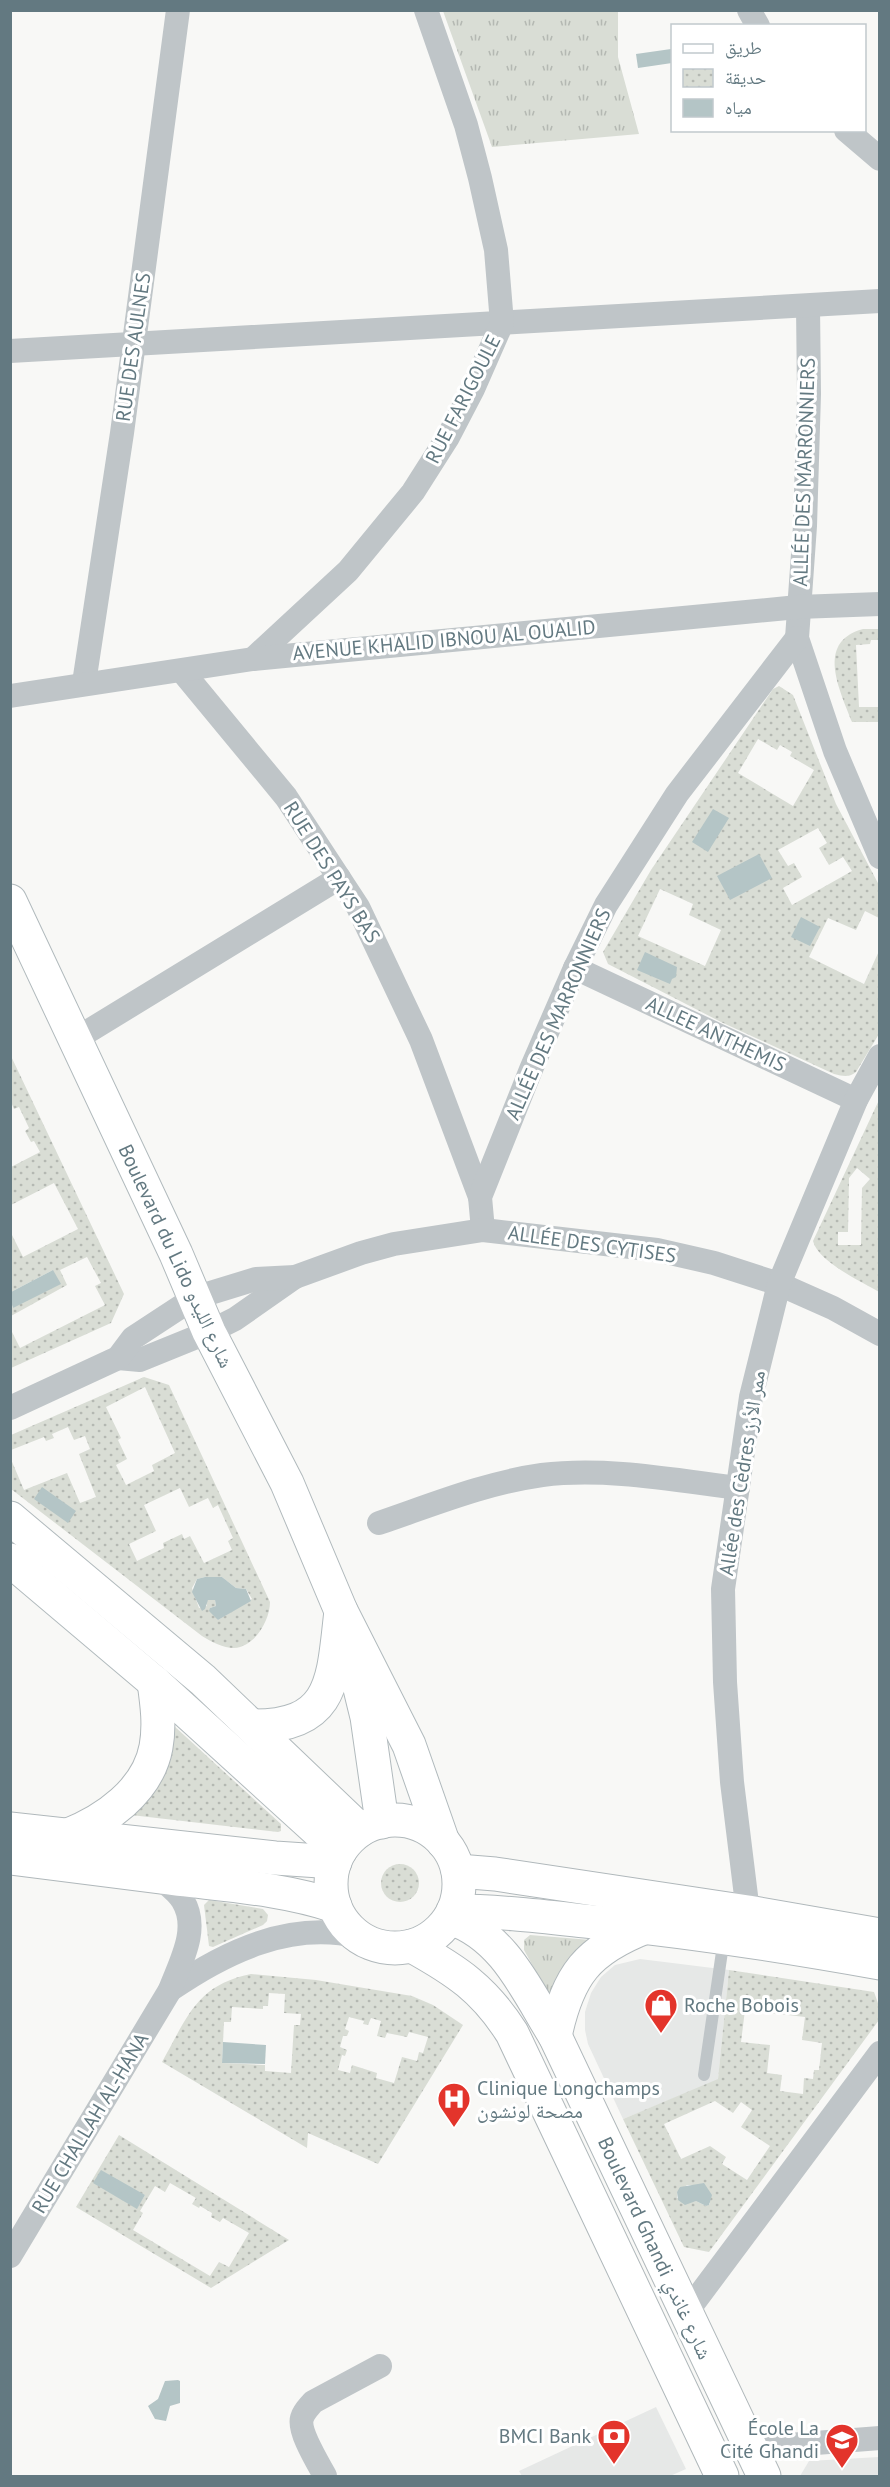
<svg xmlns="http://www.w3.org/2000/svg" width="890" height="2487" viewBox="0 0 890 2487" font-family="'PT Sans','Noto Naskh Arabic',sans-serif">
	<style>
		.built { fill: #e6e8e7 }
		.grass { fill: url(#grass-tufts) }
		.park { fill: url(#park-dots); fill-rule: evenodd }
		.water { fill: #b4c5c6 }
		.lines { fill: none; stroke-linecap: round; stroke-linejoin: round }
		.secondary-casing { stroke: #b1babd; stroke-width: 35 }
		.primary-casing { stroke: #b0b8bb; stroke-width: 35 }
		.service { stroke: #bfc5c8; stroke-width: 12 }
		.minor { stroke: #bfc5c8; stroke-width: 24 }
		.secondary { stroke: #fff; stroke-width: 33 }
		.primary { stroke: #fff; stroke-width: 33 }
		.labels { text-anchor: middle; stroke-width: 6; stroke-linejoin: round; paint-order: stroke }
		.street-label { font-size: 20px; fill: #637981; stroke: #fff }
		.poi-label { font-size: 20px; fill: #637981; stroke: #fff; text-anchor: start }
	</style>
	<defs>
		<pattern id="grass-tufts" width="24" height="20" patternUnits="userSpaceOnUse" patternTransform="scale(1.5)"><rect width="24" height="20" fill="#d9ddd5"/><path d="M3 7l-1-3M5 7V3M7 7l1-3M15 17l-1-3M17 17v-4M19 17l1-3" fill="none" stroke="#b4b8b2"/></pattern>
		<pattern id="park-dots" width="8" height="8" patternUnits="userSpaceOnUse" patternTransform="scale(1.5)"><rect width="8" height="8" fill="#d9ddd5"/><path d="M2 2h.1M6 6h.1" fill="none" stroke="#b4b8b2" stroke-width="1.8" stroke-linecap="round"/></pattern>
	</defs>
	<rect width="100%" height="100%" fill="#f8f8f6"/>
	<g class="built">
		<path d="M640,1959L729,1970L718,2080L623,2119L588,2044L585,2030V2012L591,1993L601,1977L615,1965Z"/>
		<path d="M656,2407L686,2469L670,2476H522L519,2471Z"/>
		<path d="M879,2457V2476H800L809,2461Z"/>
	</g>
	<g class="grass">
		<path d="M443,11H618V57L639,134L492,147Z"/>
		<path d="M530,1935L591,1940L551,1993L546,1990L524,1950V1940Z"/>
	</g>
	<g class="park">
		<path d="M863,629H879V640H871L870,644L856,645L859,707H879V722H852C840,690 815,642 863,629Z"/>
		<path d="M779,686L793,695L836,804L879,885V918L865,911L856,930L828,918L809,957L864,984L879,951V1034L856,1072C848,1078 843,1076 834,1074L721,1022L608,964L603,952L651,870L773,689ZM758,739L777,750L780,745L792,752L790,756L814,770L793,806L738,773ZM818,828L827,843L819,848L829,865L843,857L852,871L792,905L783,888L802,877L794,863L788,866L778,850ZM660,889L693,904L689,915L721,930L705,966L638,936Z"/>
		<path d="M10,1054L124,1294L111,1323L11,1368V1330L20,1348L105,1305L95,1286L101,1283L87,1257L60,1270L67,1285L11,1316V1302L13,1308L53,1270L11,1292V1233L23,1257L78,1229L54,1183L11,1205V1167L40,1152L34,1141L31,1142L25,1131L29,1128L19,1107L14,1109L11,1102Z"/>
		<path d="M879,1100L880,1292H879C861,1281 818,1262 813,1241ZM857,1168L870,1179L862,1188L861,1245H838V1232H848L849,1178Z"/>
		<path d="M144,1377L169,1385L270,1602C270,1620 255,1647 234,1648C223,1648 212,1642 202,1636L11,1489L10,1457L24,1490L67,1473L80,1503L96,1497L79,1454L90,1449L85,1436L74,1440L68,1427L52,1434L54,1438L46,1441L44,1437L11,1450V1435ZM145,1387L175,1453L152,1465L154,1471L126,1485L116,1465L127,1459L118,1440L121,1438L106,1407ZM180,1488L189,1507L208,1498L213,1508L218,1505L233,1538L228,1541L232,1550L204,1563L190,1536L184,1539L182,1534L163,1543L164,1548L137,1561L129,1544L156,1531L144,1505ZM205,1577H222L236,1588L246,1589L252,1599L218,1620L210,1608L216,1606L215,1600L210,1598L206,1602L207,1606L199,1608L192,1588L197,1579Z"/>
		<path d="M173,1725L281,1824V1831L278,1832L131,1815Z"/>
		<circle cx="400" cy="1883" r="19"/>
		<path d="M209,1900L263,1909L268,1915L267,1921L263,1925L213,1947L209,1946L204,1905Z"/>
		<path d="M729,1970L874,1992L879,2006V2020L709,2252L684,2247L623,2119L718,2079ZM745,2010L805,2017L802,2040L822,2043L819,2070H814L813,2079L804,2078L803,2094L780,2091L782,2075L767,2073L770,2045L741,2042ZM715,2101L733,2113L741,2102L752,2110L741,2127L770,2146L747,2180L722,2164L726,2157L710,2146L681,2159L664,2124ZM687,2185H701L710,2204L706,2206L696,2201L689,2202L677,2198V2192Z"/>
		<path d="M251,1974L316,1980L412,1996L433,2005L463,2025L378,2164L308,2133L307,2148L162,2062C187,2018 196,1985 251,1974ZM269,1993L285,1994L284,2013L301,2014L300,2025H294L291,2073L265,2071V2065L222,2063L224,2022H231L232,2007L263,2009V2006H268ZM349,2017L364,2021L363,2024L368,2025L371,2018L381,2021L377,2036L385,2038L387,2033L407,2037L409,2032L428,2037L423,2053L419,2052L417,2061L402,2057L394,2083L376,2078L377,2073L352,2065L350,2073L338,2070L342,2055L345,2056L347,2050L340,2047L343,2036H347L349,2031L345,2029Z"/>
		<path d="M119,2135L289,2240L211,2288L76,2207ZM94,2183L145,2195L137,2208ZM170,2183L196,2198L192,2204L199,2208L200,2206L212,2213L211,2217L220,2222L223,2218L249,2233L229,2267L219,2262L210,2276L133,2230L143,2213L140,2211L155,2186L165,2192Z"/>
	</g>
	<g class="water">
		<path d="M671,49L672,63L638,68L636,54Z"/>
		<path d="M713,809L729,818L708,852L692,842Z"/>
		<path d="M759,854L772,878L730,900L717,876Z"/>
		<path d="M801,917L820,927L810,946L791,937Z"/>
		<path d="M645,952L677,967L676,977L672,979L670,984L637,970Z"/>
		<path d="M53,1270L61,1284L13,1308L11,1302V1292Z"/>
		<path d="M42,1487L76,1511L68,1523L34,1499Z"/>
		<path d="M205,1577H222L236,1588L246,1589L251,1601L218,1620L209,1611L210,1608L216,1606L215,1600H208L205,1609L202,1611L192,1592L197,1579Z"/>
		<path d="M223,2042L266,2045L265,2064L222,2063Z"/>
		<path d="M101,2170L145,2195L137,2209L93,2183Z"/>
		<path d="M704,2183L712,2195L709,2205L706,2206L696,2201L685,2205L678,2200L677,2192L680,2187Z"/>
		<path d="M178,2380L180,2381V2403L170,2406L166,2421L155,2419L148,2406L158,2399L165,2381Z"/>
	</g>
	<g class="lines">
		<defs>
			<g id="secondary">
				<path d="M10,901L176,1254L209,1332L287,1483L341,1611L409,1745L443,1842"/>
				<path d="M10,1518L203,1680L360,1830"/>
				<path d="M10,1560L154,1682L340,1851"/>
				<path d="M355,1668L367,1717L382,1822"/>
				<path d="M252,1726C336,1727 333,1677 341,1611"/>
			</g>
			<g id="primary">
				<circle cx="395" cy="1884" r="64"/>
				<path d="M10,1829L275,1858L335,1862"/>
				<path d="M66,1836C105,1821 148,1791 156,1747C160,1725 157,1704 154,1682"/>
				<path d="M10,1858C60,1864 110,1871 160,1877C219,1885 278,1887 335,1906"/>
				<path d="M458,1871L495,1874L748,1912L880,1935"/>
				<path d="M453,1911C500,1911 547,1917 594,1922C690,1931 785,1946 880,1963"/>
				<path d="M450,1918C504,1935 527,1991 555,2036L764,2476"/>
				<path d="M412,1946C457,1971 484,1989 512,2033L722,2476"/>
				<path d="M555,2036C568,1975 587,1950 646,1927"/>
			</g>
		</defs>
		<use href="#secondary" class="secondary-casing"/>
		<use href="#primary" class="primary-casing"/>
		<path class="service" d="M704,2075L724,1938"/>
		<g class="minor">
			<path d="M749,10L758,26"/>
			<path d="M846,130L880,159"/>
			<path d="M808,306L809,394L805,526L797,638L835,751L880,857"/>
			<path d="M10,351L880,301"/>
			<path d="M253,659L348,571L413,492L448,437L473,389L502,323L496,250L480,178L466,125L426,10"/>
			<path d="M182,671L286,797L358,907L421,1040L480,1197"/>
			<path d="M84,683L122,433L178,10"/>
			<path d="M10,696L253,659L798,607L880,604"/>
			<path d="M575,968L856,1100"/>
			<path d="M74,1040L339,878"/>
			<path d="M483,1230L480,1197L532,1067L575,968L606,905L677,794L797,638"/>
			<path d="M118,1358L140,1360L209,1332L235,1319L295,1277"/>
			<path d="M10,1408L118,1358L133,1338L194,1298L256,1279L295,1277L361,1253L394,1244L483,1230L657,1250L714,1263L779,1284L833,1308L880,1334"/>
			<path d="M379,1523C432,1505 485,1483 542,1475C606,1467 674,1480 738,1488"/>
			<path d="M748,1912L732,1782L725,1682L723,1589L751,1397L779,1284L856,1100L880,1056"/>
			<path d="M170,1990C225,1952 291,1920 359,1937"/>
			<path d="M10,2256L170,1990C180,1963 200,1929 183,1901C178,1892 168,1885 160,1878"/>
			<path d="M686,2313L880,2053"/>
			<path d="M751,2448L880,2438"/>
			<path d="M325,2476C318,2463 298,2431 302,2418C304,2411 309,2407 313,2402L380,2366"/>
		</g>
		<use href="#secondary" class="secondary"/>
		<use href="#primary" class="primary"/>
	</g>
	<defs>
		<symbol id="shop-pin" viewBox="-11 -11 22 30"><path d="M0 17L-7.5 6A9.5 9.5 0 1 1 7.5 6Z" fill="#e3342b" stroke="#fff"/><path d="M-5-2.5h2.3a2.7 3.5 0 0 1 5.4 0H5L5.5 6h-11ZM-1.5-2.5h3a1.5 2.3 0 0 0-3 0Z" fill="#fff"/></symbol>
		<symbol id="hospital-pin" viewBox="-11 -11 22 30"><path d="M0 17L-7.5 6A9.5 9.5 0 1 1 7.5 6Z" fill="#e3342b" stroke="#fff"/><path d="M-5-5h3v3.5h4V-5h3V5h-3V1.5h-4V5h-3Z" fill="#fff"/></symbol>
		<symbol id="bank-pin" viewBox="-11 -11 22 30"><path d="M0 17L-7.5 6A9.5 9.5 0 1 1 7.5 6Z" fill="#e3342b" stroke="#fff"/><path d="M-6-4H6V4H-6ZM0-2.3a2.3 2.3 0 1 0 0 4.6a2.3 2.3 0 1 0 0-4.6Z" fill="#fff"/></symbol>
		<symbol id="school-pin" viewBox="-11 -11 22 30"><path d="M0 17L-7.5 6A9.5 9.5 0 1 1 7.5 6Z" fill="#e3342b" stroke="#fff"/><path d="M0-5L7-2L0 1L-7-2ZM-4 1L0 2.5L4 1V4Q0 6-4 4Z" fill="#fff"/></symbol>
	</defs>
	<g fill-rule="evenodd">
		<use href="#shop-pin" x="642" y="1986" width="38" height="52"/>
		<use href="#hospital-pin" x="435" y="2080" width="38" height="52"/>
		<use href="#bank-pin" x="595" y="2417" width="38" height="52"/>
		<use href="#school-pin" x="823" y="2421" width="38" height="52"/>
	</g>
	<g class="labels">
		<g class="street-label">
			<text transform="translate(133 347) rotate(-82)" y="7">RUE DES AULNES</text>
			<text transform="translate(463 399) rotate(-63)" y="7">RUE FARIGOULE</text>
			<text transform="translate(804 472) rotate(-88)" y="7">ALLÉE DES MARRONNIERS</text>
			<text transform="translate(444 640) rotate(-5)" y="7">AVENUE KHALID IBNOU AL OUALID</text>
			<text transform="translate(332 872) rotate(58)" y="7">RUE DES PAYS BAS</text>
			<text transform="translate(558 1014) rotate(-66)" y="7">ALLÉE DES MARRONNIERS</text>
			<text transform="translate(716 1034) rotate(25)" y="7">ALLEE ANTHEMIS</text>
			<text transform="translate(592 1244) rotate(8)" y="7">ALLÉE DES CYTISES</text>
			<text transform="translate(176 1256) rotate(65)" y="7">Boulevard du Lido شارع الليدو</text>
			<text transform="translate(742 1473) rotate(-81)" y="7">Allée des Cèdres ممر الأرز</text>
			<text transform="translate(90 2123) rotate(-59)" y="7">RUE CHALLAH AL-HANA</text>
			<text transform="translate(655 2248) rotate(65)" y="7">Boulevard Ghandi شارع غاندي</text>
		</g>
		<g class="poi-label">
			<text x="684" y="2012">Roche Bobois</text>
			<text x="477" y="2095">Clinique Longchamps<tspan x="477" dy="23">مصحة لونشون</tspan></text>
			<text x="819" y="2435" text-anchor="end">École La<tspan x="819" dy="23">Cité Ghandi</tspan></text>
			<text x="591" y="2443" text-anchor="end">BMCI Bank</text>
		</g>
	</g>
	<rect width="890" height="2487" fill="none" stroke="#637981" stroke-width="24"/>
	<rect x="671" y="24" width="195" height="108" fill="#ffffff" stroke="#c1c9cd" stroke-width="1.5"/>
	<rect x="683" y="44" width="30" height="9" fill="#ffffff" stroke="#c1c9cd" stroke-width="1.5"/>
	<text x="725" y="54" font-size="18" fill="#637981">طريق</text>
	<rect x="683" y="69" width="30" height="18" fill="url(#park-dots)" stroke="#c1c9cd" stroke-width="1.5"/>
	<text x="725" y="84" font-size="18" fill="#637981">حديقة</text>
	<rect x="683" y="99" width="30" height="18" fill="#b4c5c6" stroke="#c1c9cd" stroke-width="1.5"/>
	<text x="725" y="114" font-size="18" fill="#637981">مياه</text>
</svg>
